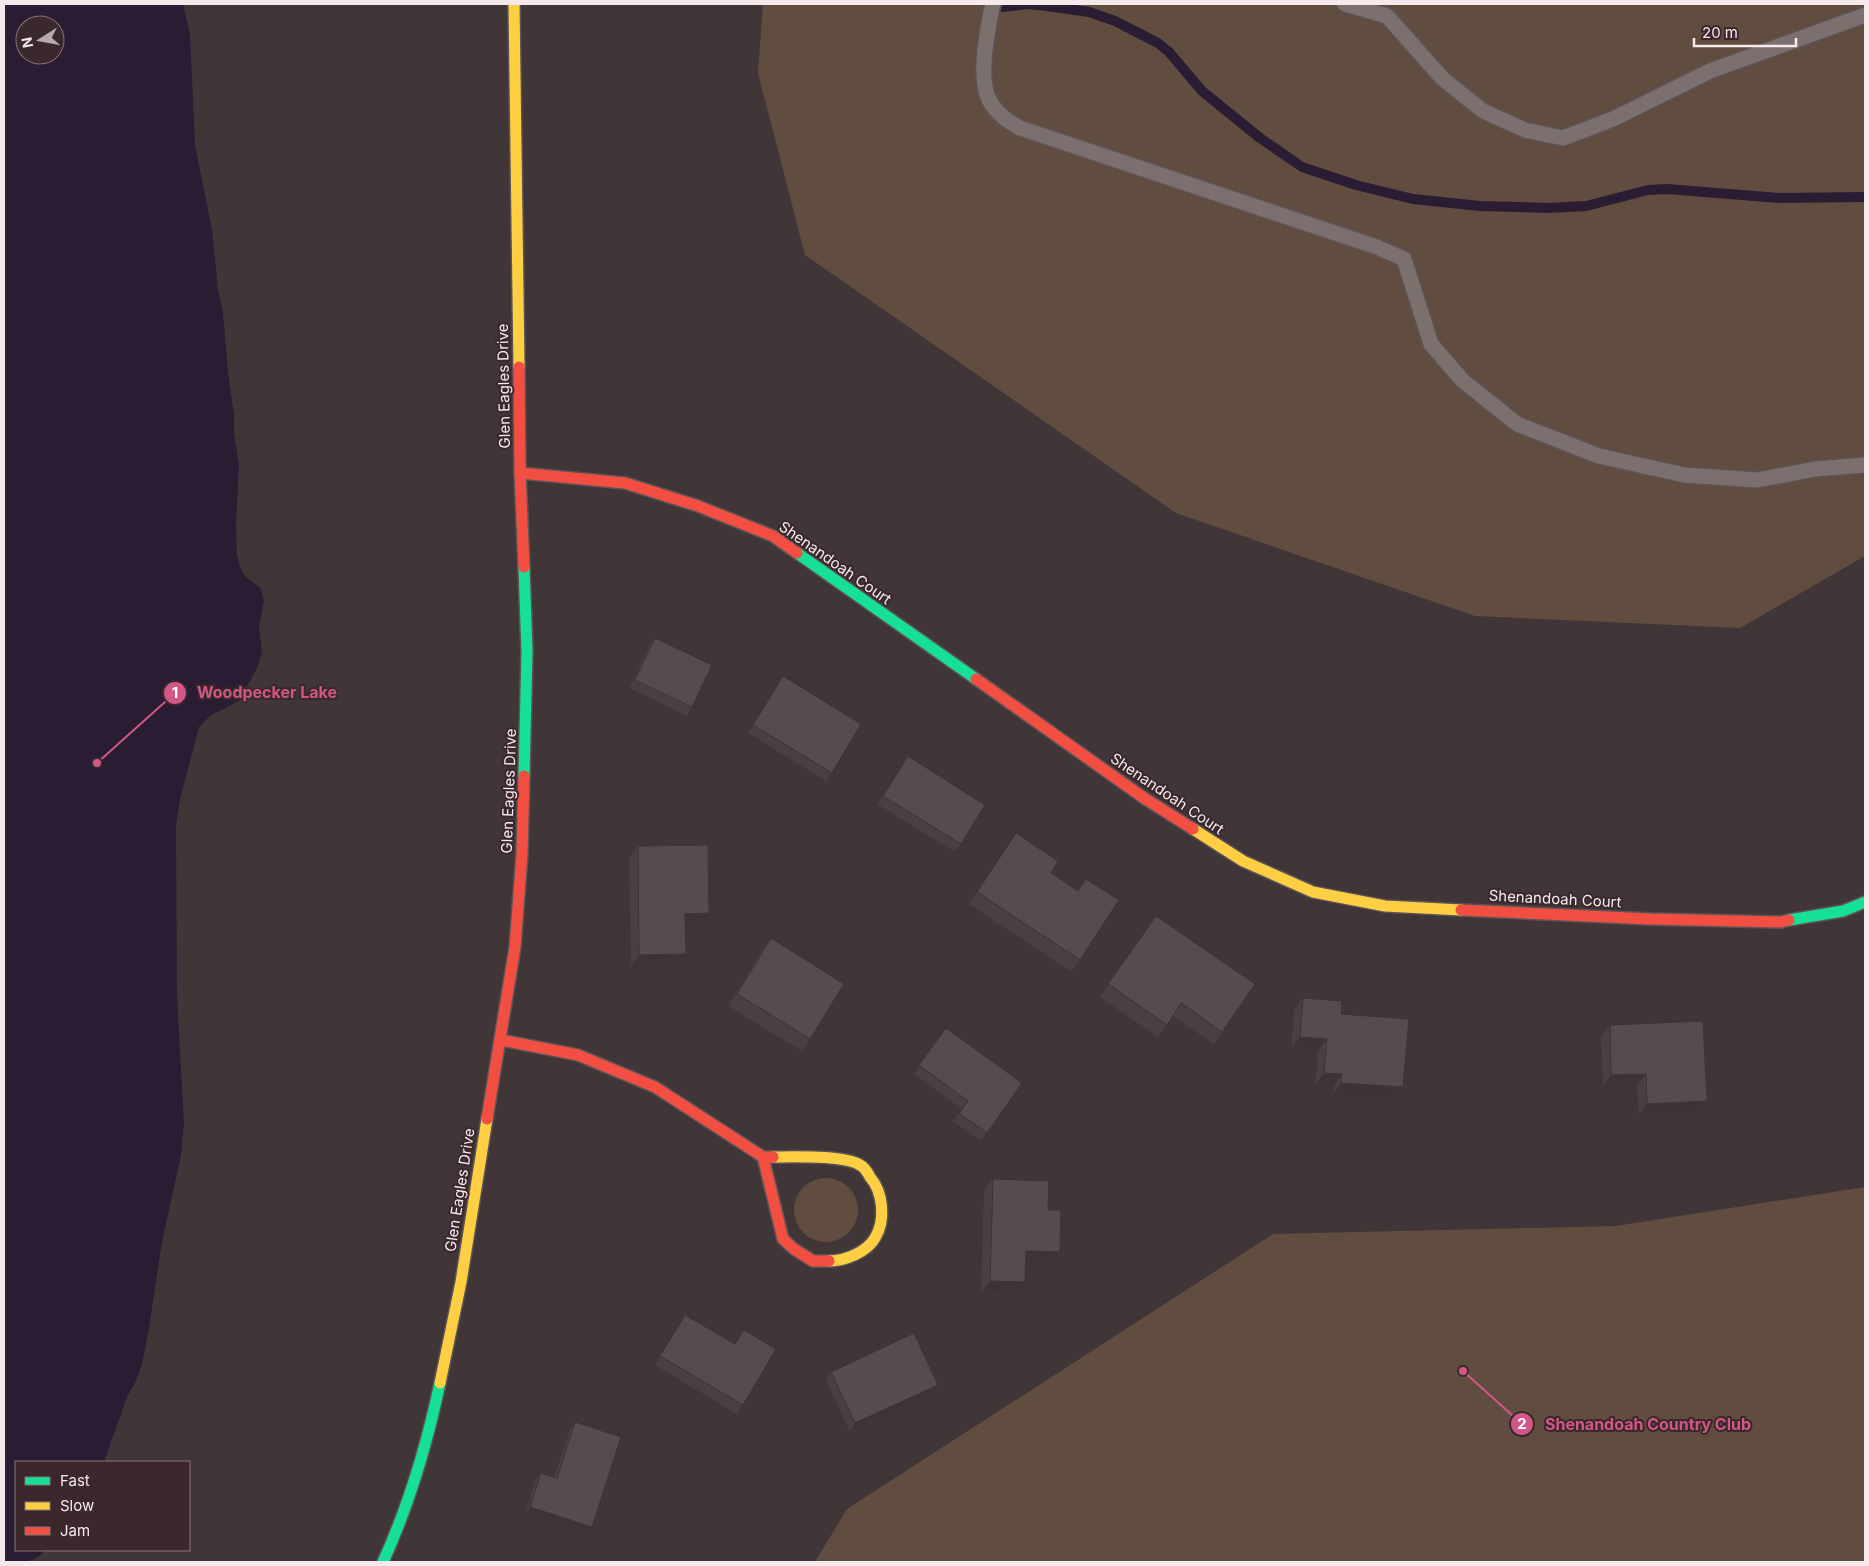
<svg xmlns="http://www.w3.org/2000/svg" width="1869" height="1566" viewBox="0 0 1869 1566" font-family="Inter,sans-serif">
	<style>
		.green { fill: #614c40 }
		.water { fill: #2a1d33; fill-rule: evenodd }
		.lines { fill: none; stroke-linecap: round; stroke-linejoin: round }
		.stream { stroke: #2a1d33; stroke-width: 10 }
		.lane-casing { stroke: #5c5356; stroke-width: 18 }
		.fast-casing { stroke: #5c5356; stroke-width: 14 }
		.slow-casing { stroke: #5c5356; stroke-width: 14 }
		.jam-casing { stroke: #5c5356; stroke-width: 14 }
		.lane { stroke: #7c706f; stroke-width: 15 }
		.fast { stroke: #16e098; stroke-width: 11 }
		.slow { stroke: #ffcf43; stroke-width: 11 }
		.jam { stroke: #f24e42; stroke-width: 11 }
		.wall { fill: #494045 }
		.shaded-wall { fill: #3c3438 }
		.building { fill: #554b50; stroke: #3c3438 }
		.labels { text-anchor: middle; stroke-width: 4; stroke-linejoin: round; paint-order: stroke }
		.street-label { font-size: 15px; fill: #f5e9ec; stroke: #3a282c }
		.leader { fill: none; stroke: #d15786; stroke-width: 2 }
		.callout-dot { fill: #d15786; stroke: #3a282c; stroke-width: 2 }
		.mark-label { font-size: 15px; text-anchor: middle; font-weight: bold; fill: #fff }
		.callout-label { font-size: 16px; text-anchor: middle; font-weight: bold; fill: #d15786; stroke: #3a282c; stroke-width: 4; stroke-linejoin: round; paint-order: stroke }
	</style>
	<rect width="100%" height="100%" fill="#403638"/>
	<g class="green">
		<path d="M763,4H1865V556L1740,628L1475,616L1176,513L805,255L758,73Z"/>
		<circle cx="826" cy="1210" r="32"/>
		<path d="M1865,1187V1562H815L847,1509L1273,1234L1616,1226Z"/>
	</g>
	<path class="water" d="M4,4H183L190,34L195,145L212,229L218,290L223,312L228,372L234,415V434L239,464L236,526L237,555L240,567L245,576L261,589L264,601L259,626L262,652L258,666L240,700L210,716L199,727L180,799L176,826L177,996L184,1123L181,1155L162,1242L149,1328L142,1364L136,1381L127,1397L104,1462H16V1550H45C34,1564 21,1562 4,1562ZM25,25H55V55H25Z"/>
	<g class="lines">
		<path class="stream" d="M1003,7L1028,4L1047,6L1089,12L1115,21L1158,43L1169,52L1202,91L1260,138L1302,167L1356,185L1413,199L1480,206L1549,208L1586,206L1648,190L1667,189L1779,198L1865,197"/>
		<defs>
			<g id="lane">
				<path d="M993,4C989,19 987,34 985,50C981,88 984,109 1020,128L1377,247L1404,259L1431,344L1462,380L1517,424L1599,456L1684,475L1757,480L1815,469L1865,465"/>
				<path d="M1345,4L1387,16L1443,79L1483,111L1525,130L1563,138L1613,119L1710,71L1865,15"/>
			</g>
			<g id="fast">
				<path d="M797,553L976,679"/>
				<path d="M524,567L527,652L524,776"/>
				<path d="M1789,920L1843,911L1865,902"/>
				<path d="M383,1562C409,1505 427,1444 440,1383"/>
			</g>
			<g id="slow">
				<path d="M514,4L519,367"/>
				<path d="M1193,829L1243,861L1313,892L1385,906L1461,910"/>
				<path d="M773,1157C794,1157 843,1155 860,1165C864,1167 868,1173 870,1177C883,1192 886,1220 875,1238C867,1252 845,1261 829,1261"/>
				<path d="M440,1383L461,1282L487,1119"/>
			</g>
			<g id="jam">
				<path d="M519,367L520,473L524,567"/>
				<path d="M520,473L625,483L698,506L773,536L797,553"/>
				<path d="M976,679L1144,798L1193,829"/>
				<path d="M1461,910L1650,919L1781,922L1789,920"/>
				<path d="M501,1040L578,1055L655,1087L763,1157H773"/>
				<path d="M487,1119L515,947L522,854L524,776"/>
				<path d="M763,1157L783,1239L794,1249L813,1261H829"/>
			</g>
		</defs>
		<use href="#lane" class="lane-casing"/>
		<use href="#fast" class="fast-casing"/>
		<use href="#slow" class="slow-casing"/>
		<use href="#jam" class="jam-casing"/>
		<use href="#lane" class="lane"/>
		<use href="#fast" class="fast"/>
		<use href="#slow" class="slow"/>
		<use href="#jam" class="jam"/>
	</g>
	<g class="wall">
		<path d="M655,638L692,707L687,716L630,688L649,646Z"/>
		<path d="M783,676L832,773L826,781L748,733Z"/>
		<path d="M908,756L961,844L955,852L877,804Z"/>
		<path d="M1016,833L1051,873L1078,891L1086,879L1080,960L1071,972L969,904Z"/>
		<path d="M638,846L709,913L701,926H686L678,966L631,967L629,858Z"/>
		<path d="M1156,916L1255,984L1214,1044L1173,1016L1158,1037L1100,997Z"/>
		<path d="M771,938L810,1039L802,1051L728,1006L762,950Z"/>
		<path d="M1303,998L1341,1014L1395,1100L1333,1095L1334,1087L1315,1085L1318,1051L1291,1049L1294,1010Z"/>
		<path d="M1610,1025L1698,1113L1639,1116L1637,1086L1603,1087L1601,1037Z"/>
		<path d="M946,1028L1022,1083L981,1141L953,1121L962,1109L914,1074Z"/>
		<path d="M993,1179L1048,1210L1060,1252L1051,1264L1025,1263L1016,1294L981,1293L984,1191Z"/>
		<path d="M685,1315L735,1344L744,1330L743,1405L737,1414L655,1365Z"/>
		<path d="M831,1372L938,1385L932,1393L850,1432L826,1380Z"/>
		<path d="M575,1422L592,1527L587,1535L525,1515L535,1481L541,1473L554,1477L570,1430Z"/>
	</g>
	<g class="shaded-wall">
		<path d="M709,913L701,926H677L685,914Z"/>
		<path d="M686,954L678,966L631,967L639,955Z"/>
		<path d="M1300,1037L1327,1039L1318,1051L1291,1049Z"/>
		<path d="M1324,1073L1342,1074L1334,1087L1315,1085Z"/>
		<path d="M1646,1074L1637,1086L1603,1087L1611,1075Z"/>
		<path d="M1341,1083L1403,1087L1395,1100L1333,1095Z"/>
		<path d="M1707,1101L1698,1113L1639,1116L1647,1104Z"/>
		<path d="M1026,1251L1060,1252L1051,1264L1017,1263Z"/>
		<path d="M990,1281L1025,1282L1016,1294L981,1293Z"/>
		<path d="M938,1385L932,1393L850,1432L855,1423Z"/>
		<path d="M530,1507L592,1527L587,1535L525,1515Z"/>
	</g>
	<g class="building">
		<path d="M655,638L712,665L692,707L635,680Z"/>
		<path d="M783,676L861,724L832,773L753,725Z"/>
		<path d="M908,756L985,805L961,844L883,796Z"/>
		<path d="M1016,833L1058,861L1051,873L1078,891L1086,879L1119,900L1080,960L977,892Z"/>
		<path d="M708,845L709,913L685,914L686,954L639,955L638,846Z"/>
		<path d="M1156,916L1255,984L1222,1032L1181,1003L1167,1025L1108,984Z"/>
		<path d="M771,938L844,984L810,1039L737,994Z"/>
		<path d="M1303,998L1342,1001L1341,1014L1409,1019L1403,1087L1341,1083L1342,1074L1324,1073L1327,1039L1300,1037Z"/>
		<path d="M1703,1021L1707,1101L1647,1104L1646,1074L1611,1075L1610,1025Z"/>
		<path d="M946,1028L1022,1083L987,1133L959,1113L968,1101L919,1065Z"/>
		<path d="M993,1179L1049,1181L1048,1210H1061L1060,1252L1026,1251L1025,1282L990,1281Z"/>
		<path d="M685,1315L735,1344L744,1330L776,1349L743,1405L660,1356Z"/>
		<path d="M914,1333L938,1385L855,1423L831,1372Z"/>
		<path d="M575,1422L621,1437L592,1527L530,1507L541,1473L557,1478Z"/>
	</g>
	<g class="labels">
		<g class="street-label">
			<text transform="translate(504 386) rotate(-91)" y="5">Glen Eagles Drive</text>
			<text transform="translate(835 563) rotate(35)" y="5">Shenandoah Court</text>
			<text transform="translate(509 791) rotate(-88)" y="5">Glen Eagles Drive</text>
			<text transform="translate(1167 794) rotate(34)" y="5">Shenandoah Court</text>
			<text transform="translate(1555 899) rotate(3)" y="5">Shenandoah Court</text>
			<text transform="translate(460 1190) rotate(-81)" y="5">Glen Eagles Drive</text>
		</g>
	</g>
	<path class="leader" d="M97 763L175 693M1463 1371L1522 1424"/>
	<g class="callout-dot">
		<circle cx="97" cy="763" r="5"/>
		<circle cx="1463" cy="1371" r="5"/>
		<circle cx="175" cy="693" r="12"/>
		<circle cx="1522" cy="1424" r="12"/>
	</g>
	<g class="mark-label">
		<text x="175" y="698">1</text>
		<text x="1522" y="1429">2</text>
	</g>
	<g class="callout-label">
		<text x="267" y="698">Woodpecker Lake</text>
		<text x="1648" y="1430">Shenandoah Country Club</text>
	</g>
	<rect width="1869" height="1566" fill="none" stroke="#f5e9ec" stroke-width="10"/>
	<rect x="15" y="1461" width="175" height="90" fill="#3a282c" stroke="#857579"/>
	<rect x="25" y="1477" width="25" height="8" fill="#16e098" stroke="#857579"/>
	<text x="60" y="1486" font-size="15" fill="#f5e9ec">Fast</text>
	<rect x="25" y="1502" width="25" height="8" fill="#ffcf43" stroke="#857579"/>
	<text x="60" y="1511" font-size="15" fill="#f5e9ec">Slow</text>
	<rect x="25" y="1527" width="25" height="8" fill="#f24e42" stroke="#857579"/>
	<text x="60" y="1536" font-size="15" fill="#f5e9ec">Jam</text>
	<g transform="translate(40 40) rotate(259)"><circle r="24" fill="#3a282c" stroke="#857579"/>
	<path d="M0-4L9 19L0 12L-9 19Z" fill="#b6aaad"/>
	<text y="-8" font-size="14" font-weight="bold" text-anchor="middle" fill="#f5e9ec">N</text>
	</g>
	<path d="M1694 38v8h102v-8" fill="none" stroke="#f5e9ec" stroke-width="2.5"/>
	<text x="1702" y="38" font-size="15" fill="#f5e9ec" stroke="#3a282c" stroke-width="4" paint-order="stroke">20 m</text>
</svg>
